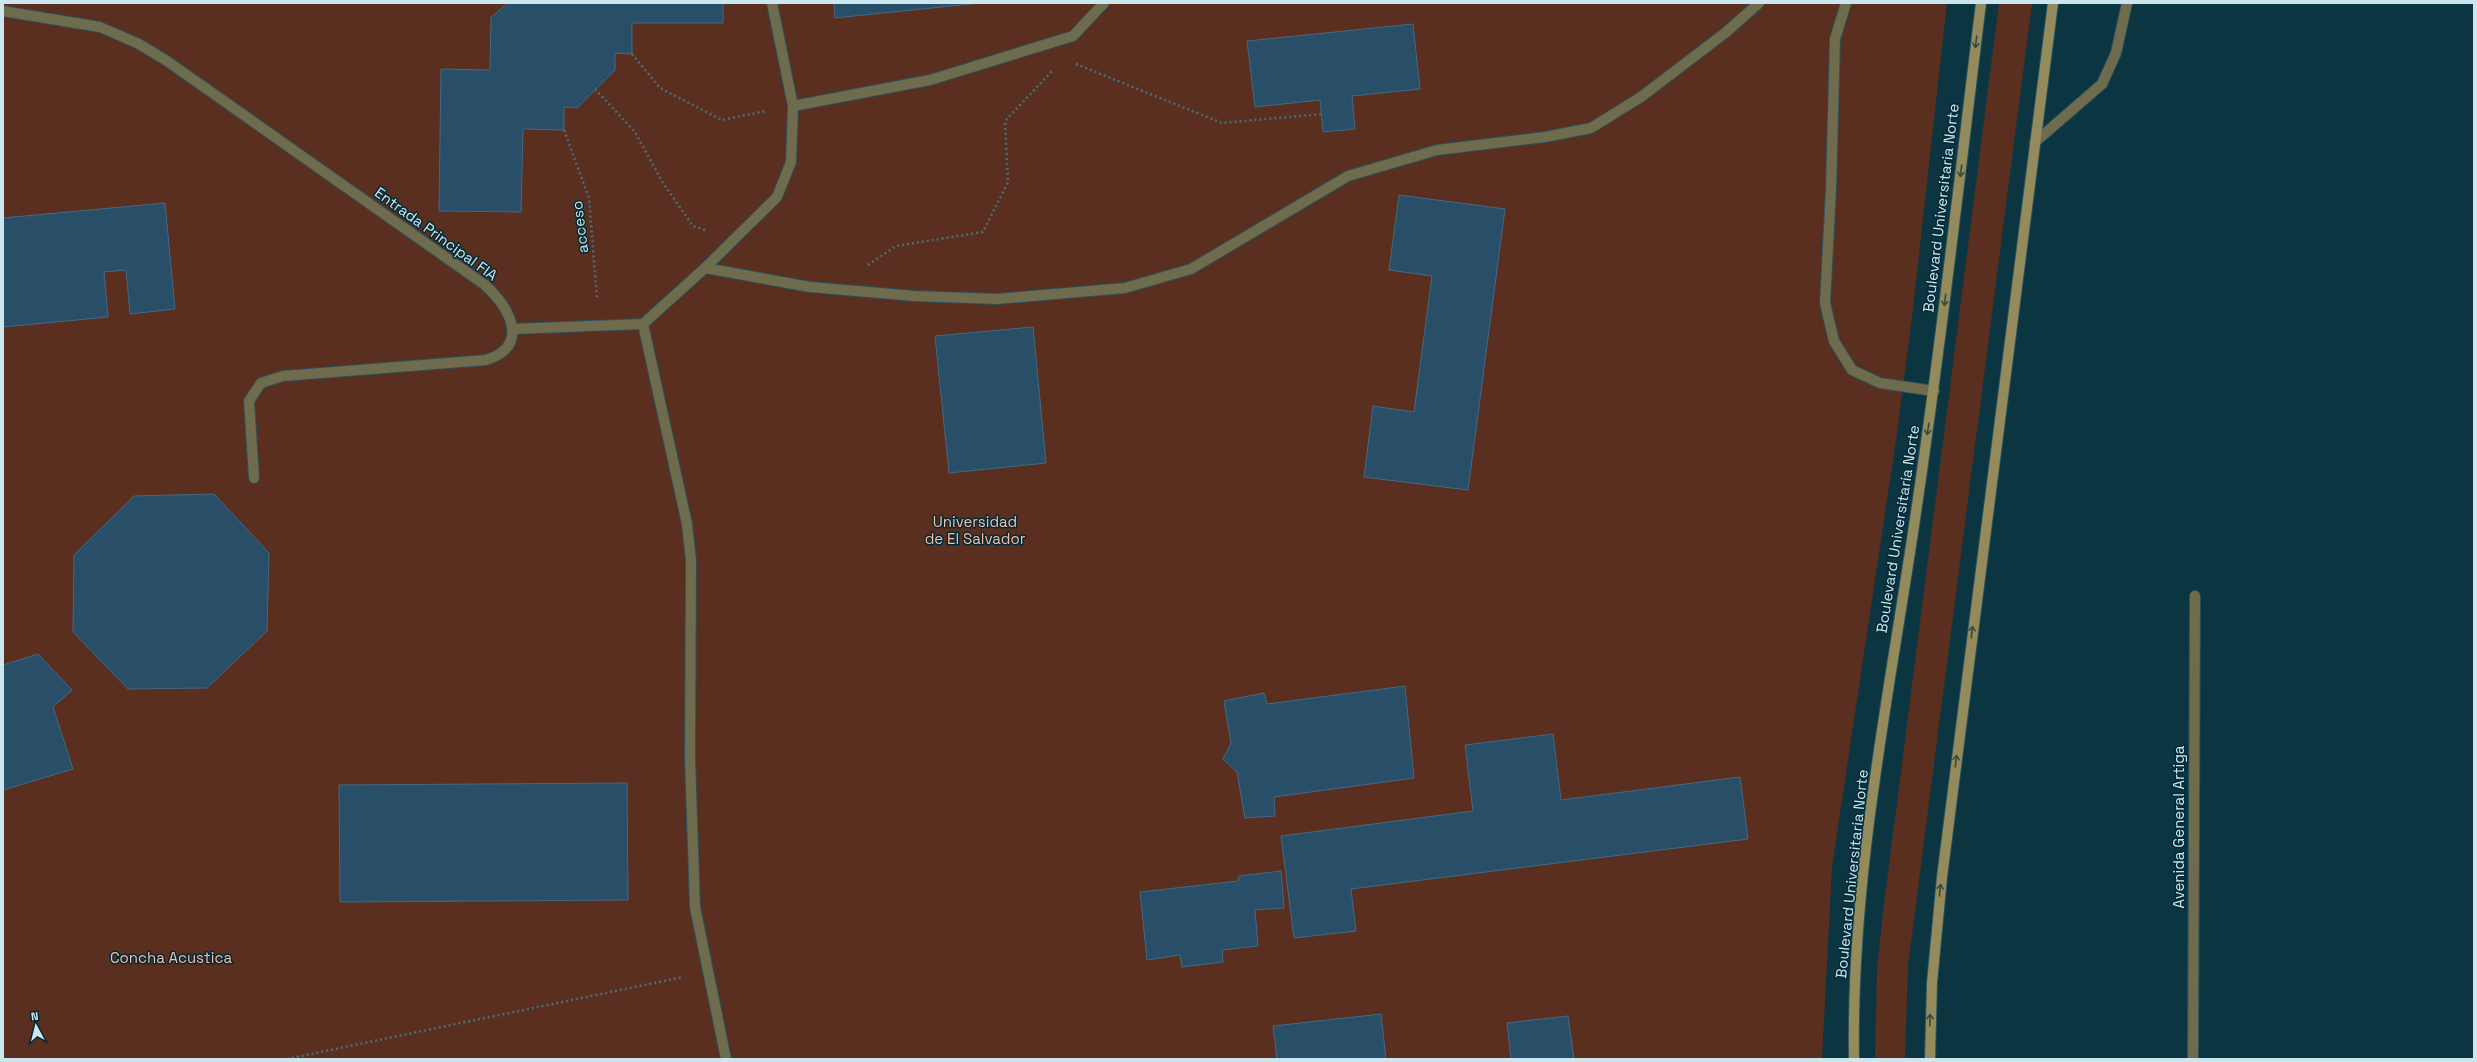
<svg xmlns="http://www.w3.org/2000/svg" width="2477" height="1062" viewBox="0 0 2477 1062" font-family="'Space Grotesk',sans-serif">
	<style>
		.green { fill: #5a2f1f }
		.building { fill: #284e68; stroke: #436984 }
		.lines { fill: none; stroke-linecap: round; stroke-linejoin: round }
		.lane-casing { stroke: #2a515d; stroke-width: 12 }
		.street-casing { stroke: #2a515d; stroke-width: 12 }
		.secondary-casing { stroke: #2a515d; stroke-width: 12 }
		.path { stroke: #496e79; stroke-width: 2.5; stroke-dasharray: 2 3; stroke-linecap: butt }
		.lane { stroke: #6f6b4d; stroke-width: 10 }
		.street { stroke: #6f6b4d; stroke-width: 10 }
		.secondary { stroke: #938b5c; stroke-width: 10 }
		.oneway { stroke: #334d43 }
		.labels { text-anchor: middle; stroke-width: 3; stroke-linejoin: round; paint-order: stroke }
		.street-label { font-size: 15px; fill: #cce6ef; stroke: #002b36 }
		.park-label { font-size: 15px; fill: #fabda8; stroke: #002b36 }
	</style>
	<rect width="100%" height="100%" fill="#0b3541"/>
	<g class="green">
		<path d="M3,3H1947L1912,318L1896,440L1832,867L1822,1059H3Z"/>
		<path d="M1999,3H2032L1908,966L1905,1059H1875L1877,969L1883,912Z"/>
	</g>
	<g class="building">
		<path d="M508,3H723V23H632V54L615,53V70L577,108L564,107V130L523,129L521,212L439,211L441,69L490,70L491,17Z"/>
		<path d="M834,3H980L835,18Z"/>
		<path d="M1413,24L1420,89L1352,96L1355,129L1323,132L1320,100L1255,107L1247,41Z"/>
		<path d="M1399,195L1505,209L1468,490L1364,477L1373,406L1414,412L1432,276L1389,270Z"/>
		<path d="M165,203L175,309L130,314L126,270L104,272L108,317L3,327V218Z"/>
		<path d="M1033,327L1046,463L949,473L935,336Z"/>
		<path d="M214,494L269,553L267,631L207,688L128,689L73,632L74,555L134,496Z"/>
		<path d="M38,654L72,690L53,707L73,769L3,790V665Z"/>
		<path d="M1405,686L1414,778L1274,797L1275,816L1245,818L1237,772L1223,759L1231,743L1224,701L1264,693L1267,704Z"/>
		<path d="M1553,734L1561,800L1740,777L1748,839L1351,889L1356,931L1294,938L1281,836L1473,811L1465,745Z"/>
		<path d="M627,783L628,900L340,902L339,785Z"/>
		<path d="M1281,871L1284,908L1255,910L1258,946L1222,950L1223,962L1182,967L1180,955L1147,960L1140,892L1238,881L1239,876Z"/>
		<path d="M1381,1014L1386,1059H1277L1273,1026Z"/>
		<path d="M1568,1016L1574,1059H1511L1507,1023Z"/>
	</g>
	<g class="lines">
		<defs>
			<g id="lane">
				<path d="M1846,3L1835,39L1831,189L1825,303L1834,341L1852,370L1880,383L1934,391"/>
				<path d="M3,11L100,27L139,44L167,61L485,285C510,308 531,346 486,360L283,376L261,383L249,401L254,478"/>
				<path d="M705,268L810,287L915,296L997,299L1125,288L1191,269L1348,176L1437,150L1545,137L1591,128L1641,97L1725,33L1759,3"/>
				<path d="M643,324L687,524L691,561L690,759L695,907L726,1059"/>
				<path d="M513,329L643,324L705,268L777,197L791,162L793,106L772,3"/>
			</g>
			<g id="street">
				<path d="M793,106L930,80L1073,36L1104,3"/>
				<path d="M2035,142L2102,84L2116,53L2127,3"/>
				<path d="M2193,1059L2195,596"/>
			</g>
			<g id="secondary">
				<path d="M1854,1059C1851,884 1886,711 1912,539C1939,361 1959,182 1981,3"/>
				<path d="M1930,1059L1932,983L1942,877L2053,3"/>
			</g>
		</defs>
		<use href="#lane" class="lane-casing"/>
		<use href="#street" class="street-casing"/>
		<use href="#secondary" class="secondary-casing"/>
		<g class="path">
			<path d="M632,54L660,88L722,120L766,111"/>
			<path d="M1076,64L1222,123L1322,114"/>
			<path d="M595,89L635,132L663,183L693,226L705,230"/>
			<path d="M564,130L589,198L597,299"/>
			<path d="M868,265L896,246L983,232L1008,182L1005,121L1053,70"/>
			<path d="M287,1059L683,977"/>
		</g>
		<use href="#lane" class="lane"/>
		<use href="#street" class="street"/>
		<use href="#secondary" class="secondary"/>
	</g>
	<defs><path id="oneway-shaft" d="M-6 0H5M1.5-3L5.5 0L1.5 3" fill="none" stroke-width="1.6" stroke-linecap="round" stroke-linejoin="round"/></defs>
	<g class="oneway">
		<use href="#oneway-shaft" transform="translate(1976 42) rotate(97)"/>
		<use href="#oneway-shaft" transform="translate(1961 171) rotate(97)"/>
		<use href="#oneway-shaft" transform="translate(1945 300) rotate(97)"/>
		<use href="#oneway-shaft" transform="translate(1928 429) rotate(99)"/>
		<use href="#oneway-shaft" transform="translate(1972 632) rotate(-83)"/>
		<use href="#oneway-shaft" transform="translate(1956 761) rotate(-83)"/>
		<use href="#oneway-shaft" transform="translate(1940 890) rotate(-84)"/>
		<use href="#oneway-shaft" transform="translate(1930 1020) rotate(-89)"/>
	</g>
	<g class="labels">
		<g class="street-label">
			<text transform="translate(1941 208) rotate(-83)" y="5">Boulevard Universitaria Norte</text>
			<text transform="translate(580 227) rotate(-97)" y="5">acceso</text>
			<text transform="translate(436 234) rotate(36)" y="5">Entrada Principal FIA</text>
			<text transform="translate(1898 529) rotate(-81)" y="5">Boulevard Universitaria Norte</text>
			<text transform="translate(2179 827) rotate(-90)" y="5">Avenida General Artiga</text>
			<text transform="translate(1852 874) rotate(-84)" y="5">Boulevard Universitaria Norte</text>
		</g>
		<g class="park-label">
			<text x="975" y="527">Universidad<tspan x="975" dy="17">de El Salvador</tspan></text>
			<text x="171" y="963">Concha Acustica</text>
		</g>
	</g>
	<rect width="2477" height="1062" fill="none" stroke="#cce6ef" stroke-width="8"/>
	<g transform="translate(36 1026) rotate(353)" stroke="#002b36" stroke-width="3" paint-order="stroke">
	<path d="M0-3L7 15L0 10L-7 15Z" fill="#cce6ef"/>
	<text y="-6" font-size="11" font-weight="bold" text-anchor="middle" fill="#cce6ef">N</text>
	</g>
</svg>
